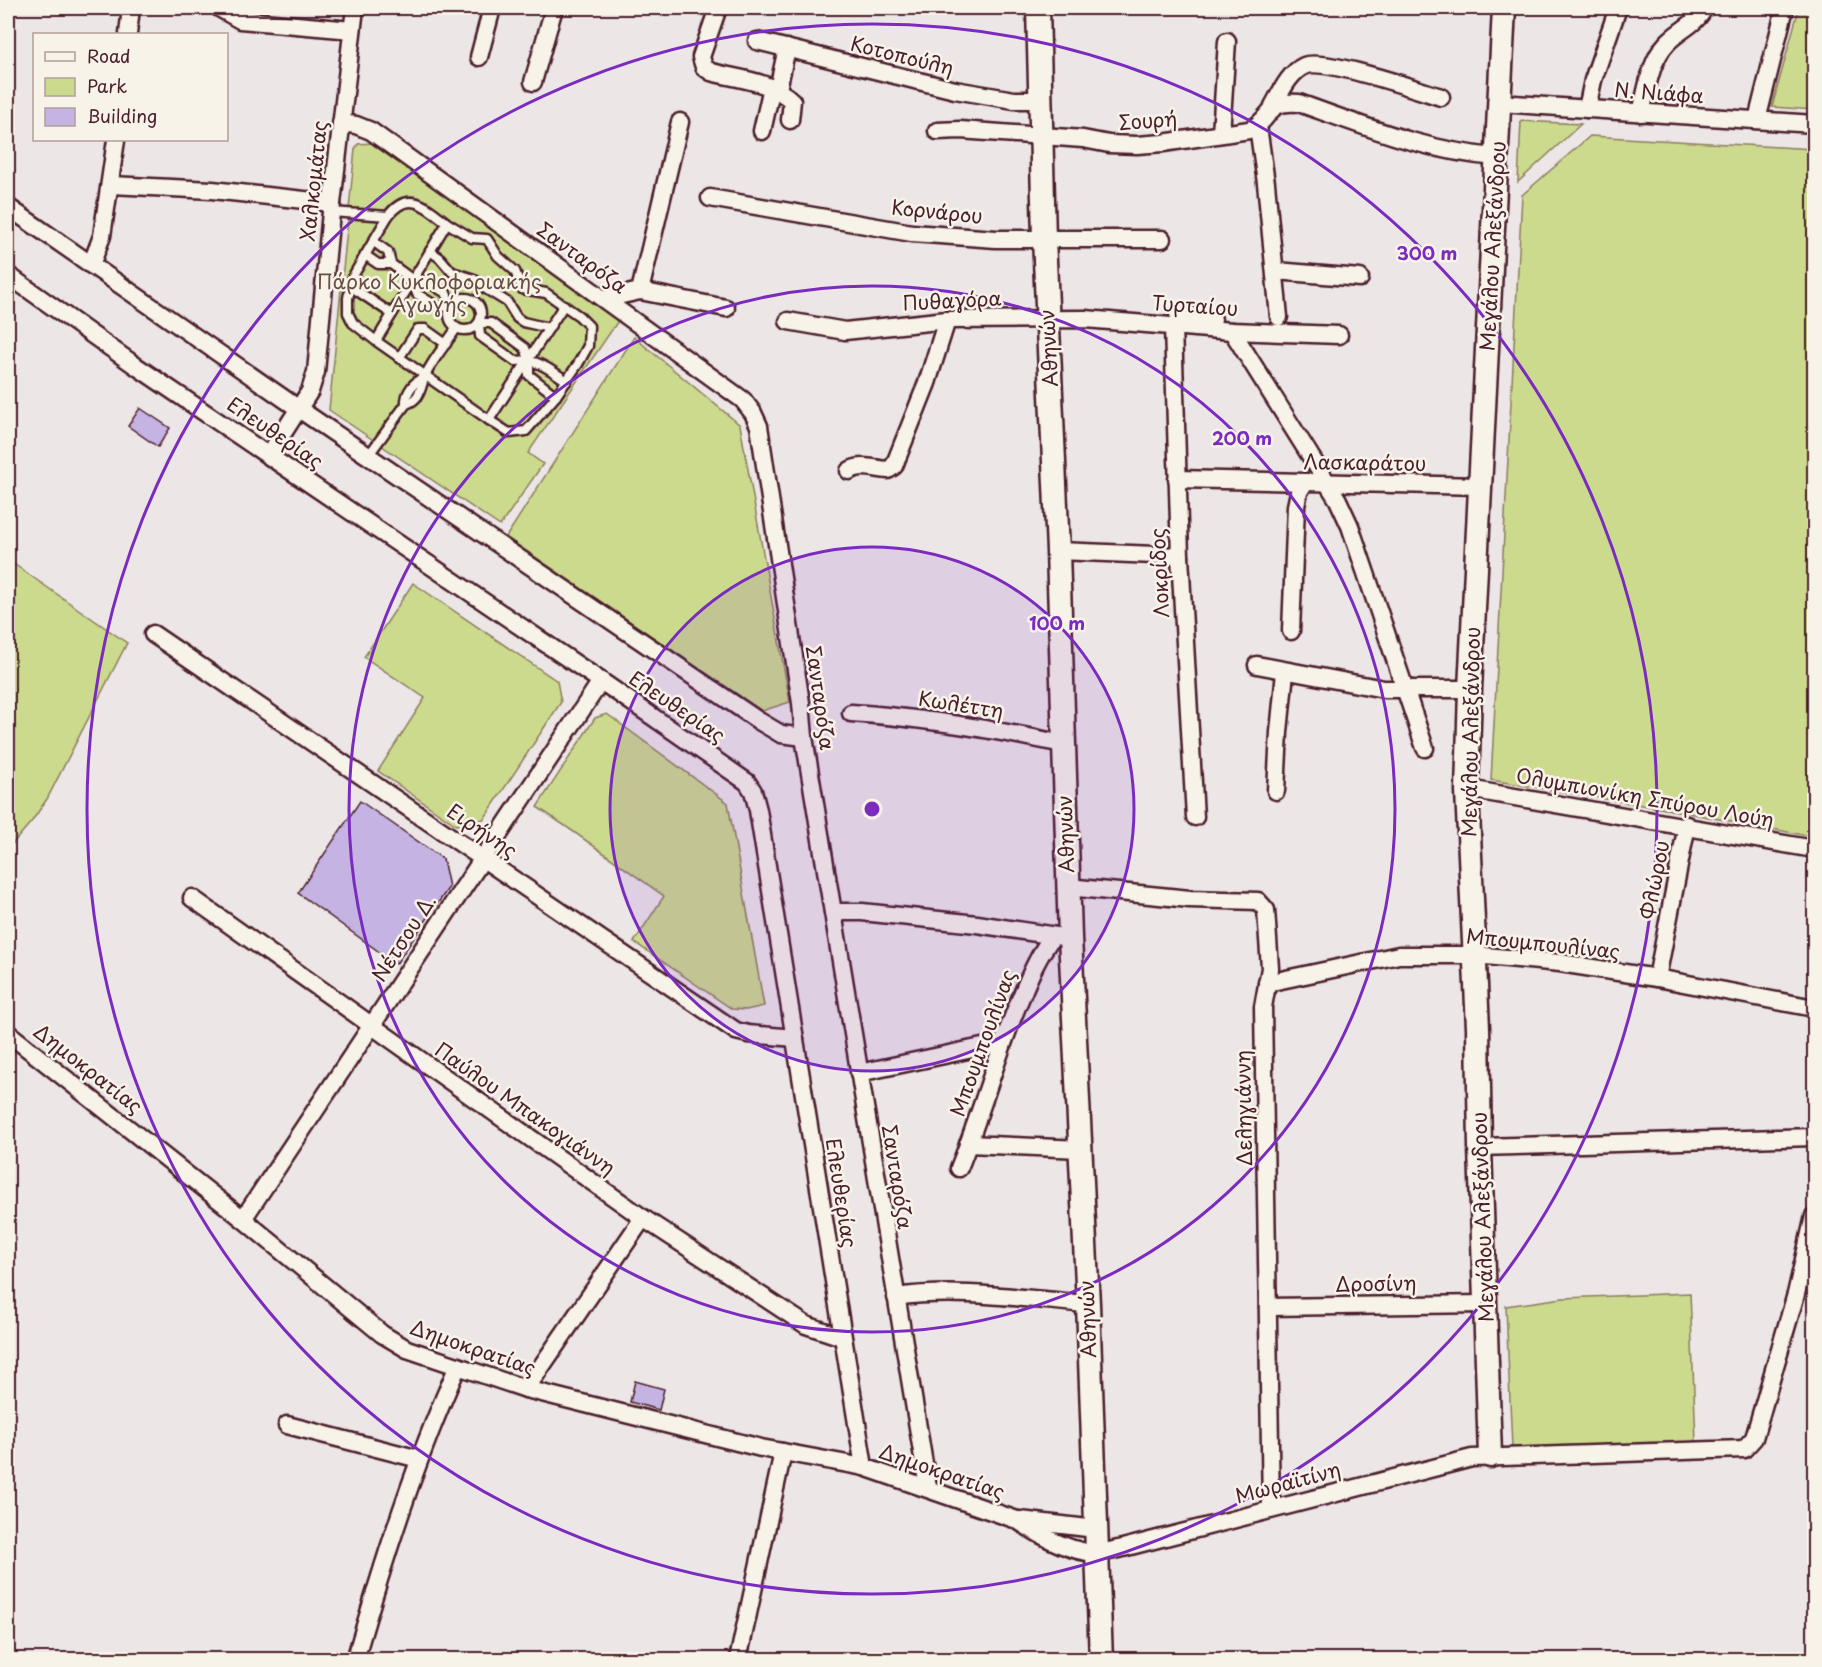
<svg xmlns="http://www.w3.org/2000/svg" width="1822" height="1667" viewBox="0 0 1822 1667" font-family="'Playpen Sans',sans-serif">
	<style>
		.green { fill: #ccda8e; stroke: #8b7c5c; stroke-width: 1.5 }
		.building { fill: #c5b3e3; stroke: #4a1f2b; stroke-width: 1.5 }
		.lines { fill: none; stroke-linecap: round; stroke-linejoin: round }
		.lane-casing { stroke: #4a1f2b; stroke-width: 13 }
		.street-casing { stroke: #4a1f2b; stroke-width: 21 }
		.secondary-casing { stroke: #4a1f2b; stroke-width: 27 }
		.lane { stroke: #f7f3e8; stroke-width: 8 }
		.street { stroke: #f7f3e8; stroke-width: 16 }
		.secondary { stroke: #f7f3e8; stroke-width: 22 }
		.ring { fill: none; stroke: #7b2cbf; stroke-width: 3 }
		.labels { text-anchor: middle; stroke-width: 5; stroke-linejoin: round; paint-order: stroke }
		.street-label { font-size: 20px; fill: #4a1f2b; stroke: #f7f3e8 }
		.park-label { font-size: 20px; fill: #6a4e44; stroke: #f7f3e8 }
		.centre { fill: #7b2cbf; stroke: #f7f3e8; stroke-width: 3 }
		.ring-label { font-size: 18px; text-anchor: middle; font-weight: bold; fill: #7b2cbf; stroke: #f7f3e8; stroke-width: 5; stroke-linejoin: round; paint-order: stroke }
	</style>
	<rect width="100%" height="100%" fill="#ede6e7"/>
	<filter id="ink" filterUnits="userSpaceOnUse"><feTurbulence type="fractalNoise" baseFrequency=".0167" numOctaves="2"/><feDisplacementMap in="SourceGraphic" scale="12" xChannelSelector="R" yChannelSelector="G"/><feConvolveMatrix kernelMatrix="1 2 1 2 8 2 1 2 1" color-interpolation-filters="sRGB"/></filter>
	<g filter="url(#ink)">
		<g class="green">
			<path d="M1799,8H1814V110L1772,107Z"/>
			<path d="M1521,121L1581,124L1518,182Z"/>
			<path d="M1590,136L1814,149V837L1677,811L1491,780L1522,195Z"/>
			<path d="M372,143L618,321L528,453L543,464L500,526L329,410L355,149L358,144Z"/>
			<path d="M634,337L740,425L790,702L762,711L506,537Z"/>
			<path d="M8,560L127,643L47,799L32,821L8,849Z"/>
			<path d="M413,583L557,681L561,702L484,819L456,825L378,771L425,698L364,657Z"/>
			<path d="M607,714L728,803L764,1006L746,1010L732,1009L634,942L664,896C621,866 580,835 537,807L595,718Z"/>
			<path d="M1690,1293L1696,1442L1550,1452H1530L1512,1448L1506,1306L1563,1298Z"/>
		</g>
		<g class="building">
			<path d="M140,408L170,428L158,447L128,426Z"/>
			<path d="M360,801L443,859L449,887L396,964L298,893Z"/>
			<path d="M635,1381L664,1389L659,1410L630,1402Z"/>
		</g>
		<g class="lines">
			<defs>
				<g id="lane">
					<path d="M331,212L388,216"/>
					<path d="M447,223L472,238L487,239L498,256L515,271L522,289L546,293L579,316L589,326L588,346L578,364L556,396L526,431L509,433L489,420"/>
					<path d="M374,242L388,252L391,264"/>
					<path d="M430,251L440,258L452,272L474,279L486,289L507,302L517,318L523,322L549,328"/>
					<path d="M365,255L378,264H391L413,280L428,282L446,293L451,306L438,307L417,294L413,280"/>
					<path d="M350,286L392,314"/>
					<circle cx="465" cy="314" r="16"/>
					<path d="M376,341L447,223C426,206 408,189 388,216L353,276L348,298V313L353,323L376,341L489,420L564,305"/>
					<path d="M399,358L418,329H425L446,344"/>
					<path d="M556,396L529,375V359L525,348L491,323H479L480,336L515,361C537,358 549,369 567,381"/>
					<path d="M406,404C405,392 414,382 425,376"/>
					<path d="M368,456L406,404C422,399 420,386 426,374C434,358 446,344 456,329"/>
				</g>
				<g id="street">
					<path d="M219,8L240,20L352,30"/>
					<path d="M718,8L701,57L704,67L711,72C738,79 771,81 792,101L790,120"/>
					<path d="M128,34L131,8"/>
					<path d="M757,41L955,90L1014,100H1039"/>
					<path d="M479,57L492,8"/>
					<path d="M533,82L554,8"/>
					<path d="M778,89L787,48"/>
					<path d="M1500,103L1814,124"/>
					<path d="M1273,106C1281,92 1289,73 1304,66C1323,57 1418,90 1441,97"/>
					<path d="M1587,109L1593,80L1618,8"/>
					<path d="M1641,113C1647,89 1650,61 1667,43C1679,30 1697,24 1704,8"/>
					<path d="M1757,120L1785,8"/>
					<path d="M341,123L356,125L371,131L743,400L753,413L759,426L801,703L804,737L928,1488"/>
					<path d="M1258,126L1266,183L1279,317"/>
					<path d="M762,131L772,87"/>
					<path d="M937,131L960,130L1083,139L1109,144L1137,145L1163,143L1249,130C1274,119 1264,100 1299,103C1364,126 1428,152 1497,157"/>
					<path d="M1221,134L1227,41"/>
					<path d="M111,185L212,190L332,203"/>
					<path d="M710,198L912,233L996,239H1162"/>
					<path d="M8,207L299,409L759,721L781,734L804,737"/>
					<path d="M91,265L102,236L116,140"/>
					<path d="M1276,271L1360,278"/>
					<path d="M8,275L136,366L601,681L747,782L753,791L758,810L864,1467"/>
					<path d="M640,291L726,308"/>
					<path d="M604,299L640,291L680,122"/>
					<path d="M1178,314L1213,319"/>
					<path d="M788,321L845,331L947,320L1085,319L1232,331L1339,335"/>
					<path d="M1173,326L1180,556L1195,817"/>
					<path d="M1232,331L1338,500L1350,526L1425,748"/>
					<path d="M269,455L310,391L316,372L331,212L355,8"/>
					<path d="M849,471C860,463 875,469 888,470L894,466L927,383L947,320"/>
					<path d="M1177,479L1480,486"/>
					<path d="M1058,551L1180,556"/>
					<path d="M1291,631L1296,506L1299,492L1305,482"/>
					<path d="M153,634L736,1031L748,1034L795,1038"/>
					<path d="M1257,665L1384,689H1470"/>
					<path d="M851,713C923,718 993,729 1063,744"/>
					<path d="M1276,791L1279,732L1285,672"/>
					<path d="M1467,791H1480L1814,849"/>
					<path d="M1068,887L1190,899L1258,901L1266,910L1270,968L1263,1007L1271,1509"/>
					<path d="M192,898L643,1218L806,1325L842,1337"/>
					<path d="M833,912H862L977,924L1063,937"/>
					<path d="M1657,978L1687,825"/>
					<path d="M1267,983L1399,955H1475L1560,963L1657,978L1814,1008"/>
					<path d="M8,1033L243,1219L382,1334L407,1349L526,1389L761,1448L864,1467L1017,1520C1039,1535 1068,1552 1096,1553C1103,1553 1112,1550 1119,1549L1472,1458L1744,1449L1754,1438L1796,1294L1814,1216"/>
					<path d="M859,1073L1001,1043"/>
					<path d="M968,1144L1080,1149"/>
					<path d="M1480,1147L1814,1137"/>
					<path d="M959,1168C982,1112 997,1053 1021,997C1030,975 1039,954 1053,936"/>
					<path d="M243,1219L601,681"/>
					<path d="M896,1297C959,1288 1024,1299 1088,1304"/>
					<path d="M1268,1307L1485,1304"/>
					<path d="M526,1389L643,1218"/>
					<path d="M287,1425L419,1459"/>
					<path d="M1020,1520L1096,1529"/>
					<path d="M355,1660C384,1560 415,1461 458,1366"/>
					<path d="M738,1660L783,1452"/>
				</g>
				<g id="secondary">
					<path d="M1038,8L1044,238L1058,551L1070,937L1088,1304L1101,1660"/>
					<path d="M1490,1456L1480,1147L1478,1028L1467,791L1470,689L1504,8"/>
				</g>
			</defs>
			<use href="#lane" class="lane-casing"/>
			<use href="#street" class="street-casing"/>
			<use href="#secondary" class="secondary-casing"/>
			<use href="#lane" class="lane"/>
			<use href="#street" class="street"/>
			<use href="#secondary" class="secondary"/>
		</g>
	</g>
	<circle cx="872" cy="809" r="262" fill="#7b2cbf" fill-opacity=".12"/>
	<g class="ring">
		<circle cx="872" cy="809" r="262"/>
		<circle cx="872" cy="809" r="523"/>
		<circle cx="872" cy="809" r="785"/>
	</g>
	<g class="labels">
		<g class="street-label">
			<text transform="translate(902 56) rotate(14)" y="7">Κοτοπούλη</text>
			<text transform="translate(1659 93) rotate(4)" y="7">Ν. Νιάφα</text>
			<text transform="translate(1148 121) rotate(-4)" y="7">Σουρή</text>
			<text transform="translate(314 181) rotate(-84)" y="7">Χαλκομάτας</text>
			<text transform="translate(937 212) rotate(6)" y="7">Κορνάρου</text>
			<text transform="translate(1493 246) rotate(-87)" y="7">Μεγάλου Αλεξάνδρου</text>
			<text transform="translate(582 258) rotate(36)" y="7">Σανταρόζα</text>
			<text transform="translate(952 301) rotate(-3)" y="7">Πυθαγόρα</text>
			<text transform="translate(1195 306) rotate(4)" y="7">Τυρταίου</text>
			<text transform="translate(1049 348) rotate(-93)" y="7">Αθηνών</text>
			<text transform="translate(275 433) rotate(34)" y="7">Ελευθερίας</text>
			<text transform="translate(1365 463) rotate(1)" y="7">Λασκαράτου</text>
			<text transform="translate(1160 573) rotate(-93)" y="7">Λοκρίδος</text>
			<text transform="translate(820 698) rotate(82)" y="7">Σανταρόζα</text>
			<text transform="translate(961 705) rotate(9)" y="7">Κωλέττη</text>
			<text transform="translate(677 707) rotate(34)" y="7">Ελευθερίας</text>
			<text transform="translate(1471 732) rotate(-89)" y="7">Μεγάλου Αλεξάνδρου</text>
			<text transform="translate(1645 798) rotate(10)" y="7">Ολυμπιονίκη Σπύρου Λούη</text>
			<text transform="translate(482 831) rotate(34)" y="7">Ειρήνης</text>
			<text transform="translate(1066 834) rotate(-92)" y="7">Αθηνών</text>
			<text transform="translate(1655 880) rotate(-79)" y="7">Φλώρου</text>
			<text transform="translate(404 938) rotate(-57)" y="7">Νέτσου Δ.</text>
			<text transform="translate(1543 944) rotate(6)" y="7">Μπουμπουλίνας</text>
			<text transform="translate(983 1043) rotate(-70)" y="7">Μπουμπουλίνας</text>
			<text transform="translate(88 1069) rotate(38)" y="7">Δημοκρατίας</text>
			<text transform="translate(1244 1108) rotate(-91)" y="7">Δεληγιάννη</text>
			<text transform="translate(525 1109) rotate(35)" y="7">Παύλου Μπακογιάννη</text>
			<text transform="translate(897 1177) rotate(81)" y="7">Σανταρόζα</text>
			<text transform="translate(841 1193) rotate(81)" y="7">Ελευθερίας</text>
			<text transform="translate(1483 1217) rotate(-92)" y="7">Μεγάλου Αλεξάνδρου</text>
			<text transform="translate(1376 1284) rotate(-1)" y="7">Δροσίνη</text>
			<text transform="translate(1088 1319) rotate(-92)" y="7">Αθηνών</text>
			<text transform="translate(473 1348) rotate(19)" y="7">Δημοκρατίας</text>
			<text transform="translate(942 1472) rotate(19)" y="7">Δημοκρατίας</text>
			<text transform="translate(1288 1483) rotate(-15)" y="7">Μωραϊτίνη</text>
		</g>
		<g class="park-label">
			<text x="429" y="289">Πάρκο Κυκλοφοριακής<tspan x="429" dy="23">Αγωγής</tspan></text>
		</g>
	</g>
	<circle cx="872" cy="809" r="9" class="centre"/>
	<g class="ring-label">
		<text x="1427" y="260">300 m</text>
		<text x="1242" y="445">200 m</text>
		<text x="1057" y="630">100 m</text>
	</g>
	<rect width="1822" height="1667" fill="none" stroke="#f7f3e8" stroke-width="30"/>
	<rect x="15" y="15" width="1792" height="1637" fill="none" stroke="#4a1f2b" stroke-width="2" filter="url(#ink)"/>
	<rect x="33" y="33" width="195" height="108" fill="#f7f3e8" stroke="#b29e9c" stroke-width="1.5"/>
	<rect x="45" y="52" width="30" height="9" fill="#f7f3e8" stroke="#b29e9c" stroke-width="1.5"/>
	<text x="87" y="63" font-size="18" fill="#4a1f2b">Road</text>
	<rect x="45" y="78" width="30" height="18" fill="#ccda8e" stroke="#b29e9c" stroke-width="1.5"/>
	<text x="87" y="93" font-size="18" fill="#4a1f2b">Park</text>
	<rect x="45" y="108" width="30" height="18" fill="#c5b3e3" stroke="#b29e9c" stroke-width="1.5"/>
	<text x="87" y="123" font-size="18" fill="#4a1f2b">Building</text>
</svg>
